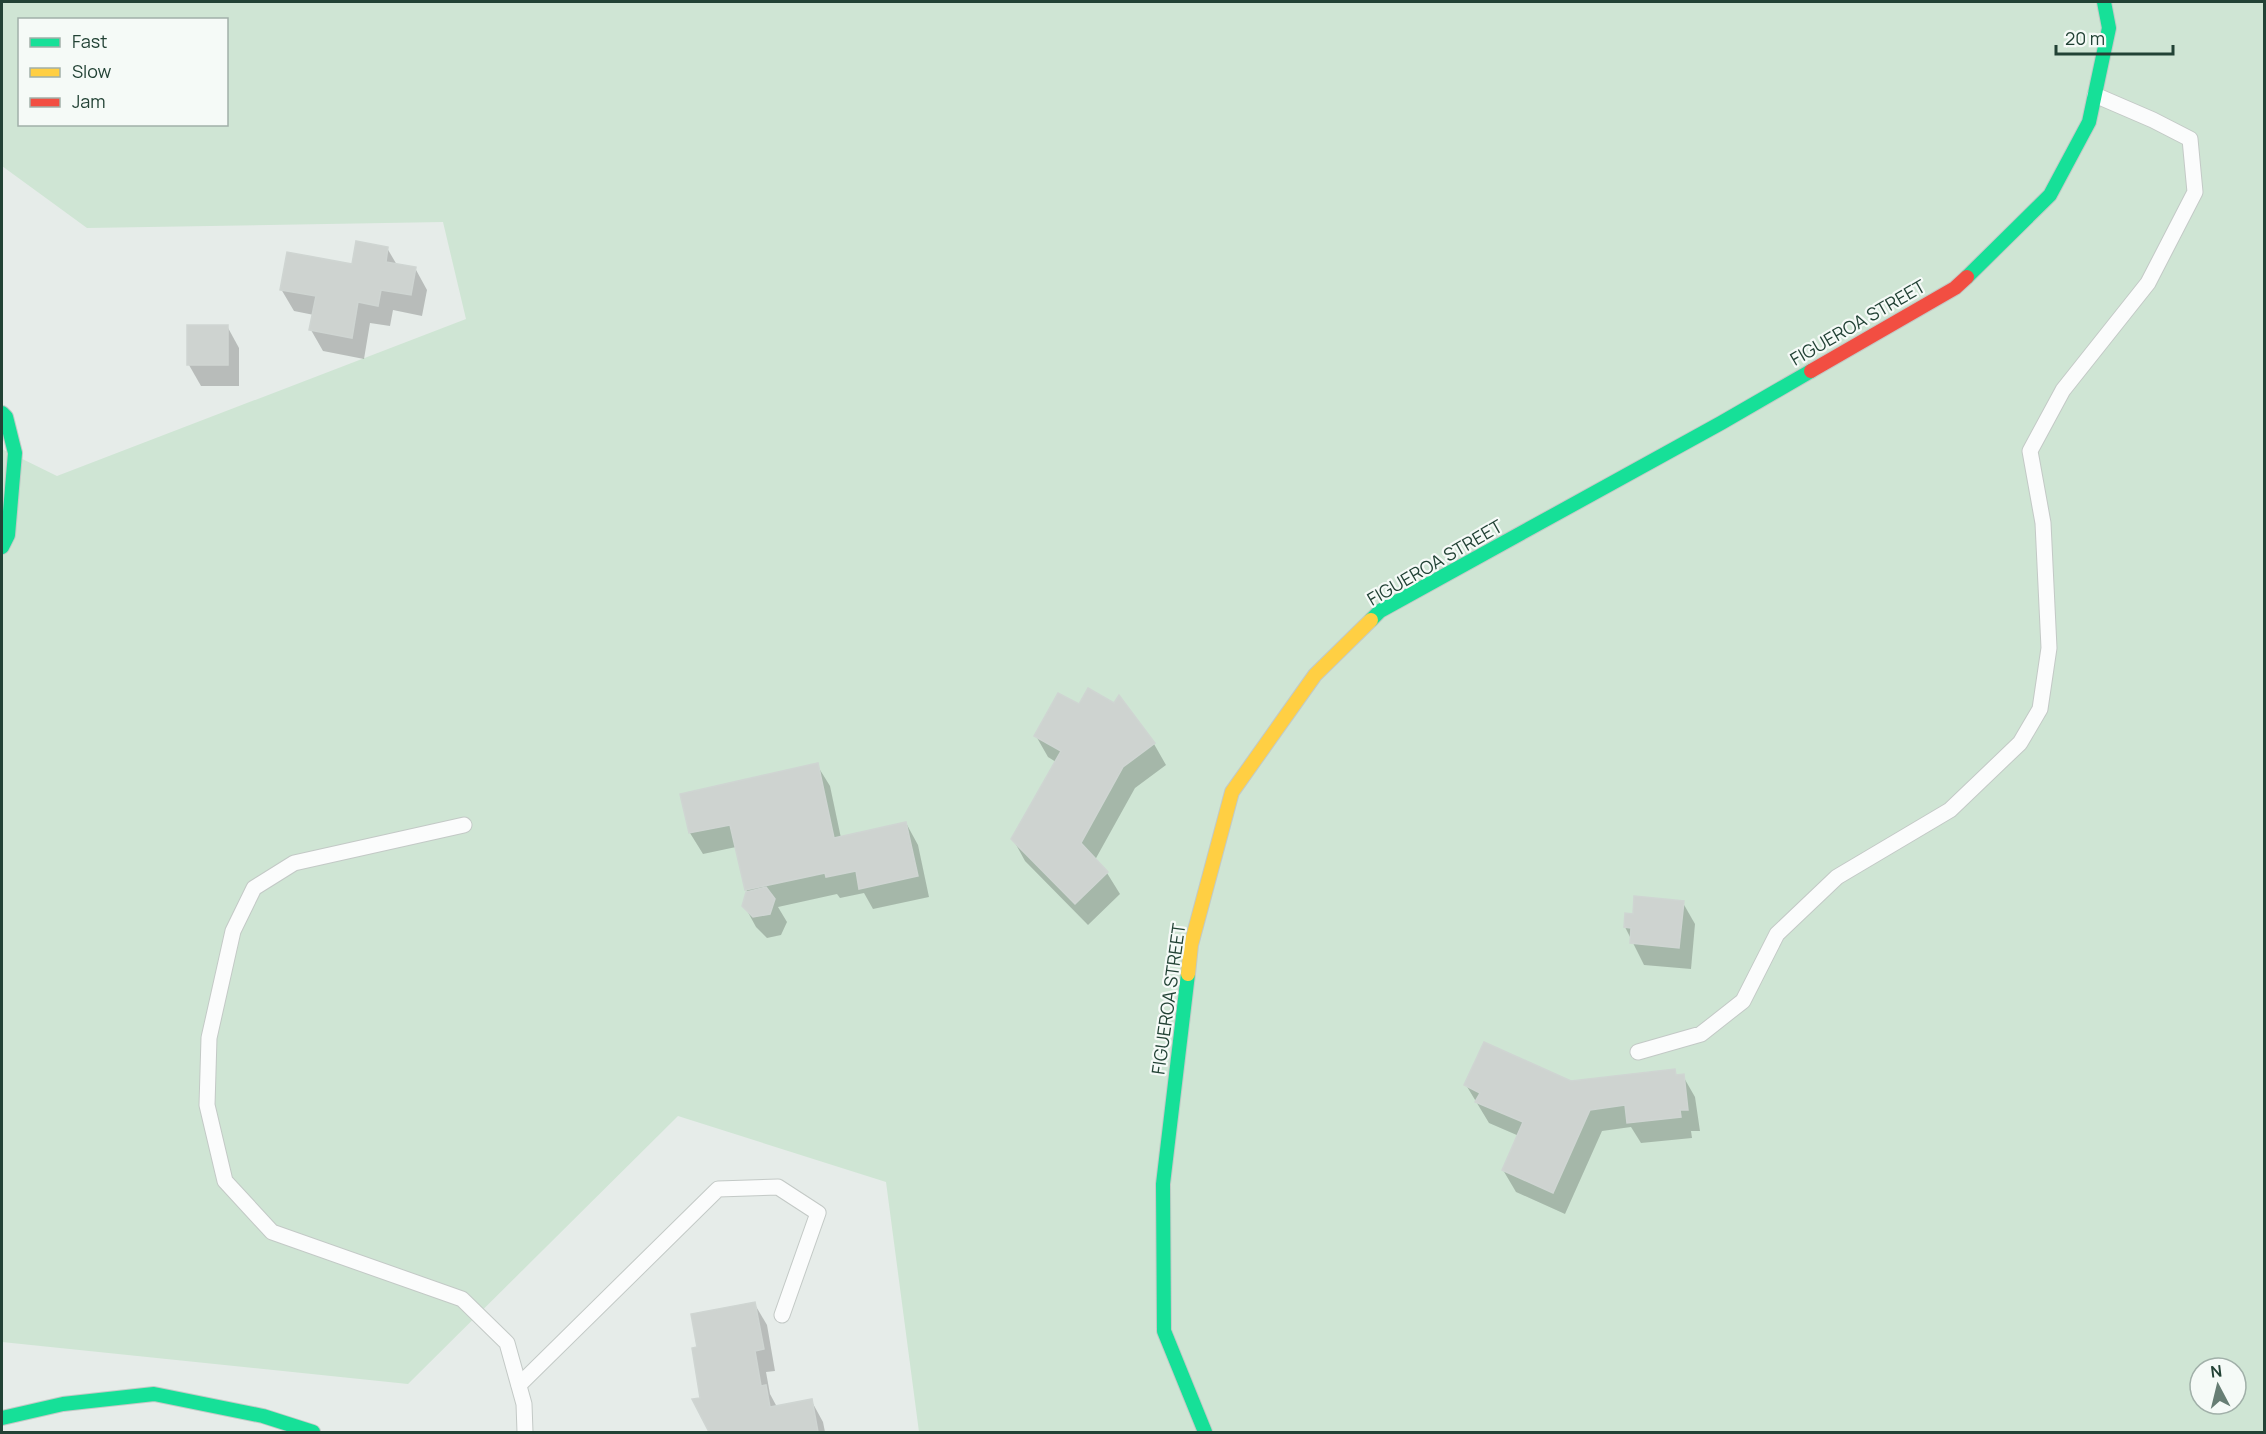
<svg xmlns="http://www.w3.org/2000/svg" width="2266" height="1434" viewBox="0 0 2266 1434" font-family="Manrope,sans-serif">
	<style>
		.green { fill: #cfe5d4; fill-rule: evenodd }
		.shadow { fill: #0003 }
		.building { fill: #ced3d0; stroke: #cfd5d2; stroke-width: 1.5 }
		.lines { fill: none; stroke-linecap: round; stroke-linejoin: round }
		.lane-casing { stroke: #c3c9c6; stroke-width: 17 }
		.fast-casing { stroke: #c2cac6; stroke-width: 16 }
		.slow-casing { stroke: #c2cac6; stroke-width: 16 }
		.jam-casing { stroke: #c2cac6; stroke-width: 16 }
		.lane { stroke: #fbfcfc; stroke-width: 15 }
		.fast { stroke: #16e098; stroke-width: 14 }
		.slow { stroke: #ffcf43; stroke-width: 14 }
		.jam { stroke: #f24e42; stroke-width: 14 }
		.labels { text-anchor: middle; stroke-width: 4.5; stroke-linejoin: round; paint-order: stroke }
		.street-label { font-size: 18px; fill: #224235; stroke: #f5faf7 }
	</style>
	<rect width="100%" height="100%" fill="#e6ece9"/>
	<path class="green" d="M2,2H2264V1432H919L886,1182L678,1116L408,1384L2,1342V449L57,476L466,319L443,222L87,228L2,166ZM20,20H226V124H20ZM2200,1368H2236V1404H2200Z"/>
	<g class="shadow">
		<path d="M387,248L397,265L415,268L427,290L422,316L393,310L390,326L370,323L364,359L323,351L311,330L314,315L294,311L281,289L353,266Z"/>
		<path d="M227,326L239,348V386H201L189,365Z"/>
		<path d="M1036,736L1154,744L1166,765L1135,788L1095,860L1107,873L1120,894L1088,925L1025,861L1013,839L1056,762L1048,757Z"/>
		<path d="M817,765L830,786L841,838L906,823L918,845L929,897L873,909L864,893L840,898L837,894L778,907L787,922L781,935L767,938L756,927L744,905L747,892L736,847L703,854L690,833L682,795Z"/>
		<path d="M1683,903L1695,924L1691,969L1644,965L1625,927L1634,916Z"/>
		<path d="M1674,1071L1677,1076H1683L1695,1097L1700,1131H1691L1692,1138L1641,1143L1631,1127L1602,1131L1565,1214L1516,1192L1503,1170L1519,1136L1489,1123L1466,1085L1570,1082Z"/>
		<path d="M754,1303L767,1325L775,1371L766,1372L770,1394L777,1407L811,1400L823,1422L825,1432H711L694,1400L702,1399L699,1348Z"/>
	</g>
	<g class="building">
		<path d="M356,241L388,247L386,262L416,267L411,295L381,290L378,306L358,302L352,338L309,330L316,296L280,290L287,252L352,264Z"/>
		<rect x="187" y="325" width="41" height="40"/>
		<path d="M1088,688L1114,703L1119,695L1155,743L1123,767L1081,843L1108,872L1075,904L1011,839L1061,751L1034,736L1058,693L1079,704Z"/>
		<path d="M818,763L834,838L906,822L918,876L859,889L856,871L826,877L825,873L745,890L730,825L689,833L680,794Z"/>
		<path d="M766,887L775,899L770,914L753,917L742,906L746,892Z"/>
		<path d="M1634,896L1684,901L1679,948L1630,943L1631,928L1624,927L1625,913L1633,914Z"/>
		<path d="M1484,1042L1571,1081L1675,1069L1676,1075L1684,1074L1688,1110H1680L1681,1117L1627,1123L1625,1105L1590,1110L1553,1193L1502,1170L1523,1122L1475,1102L1480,1093L1464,1085Z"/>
		<path d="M755,1302L764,1349L755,1351L761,1386L766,1385L770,1407L812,1399L818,1432H709L692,1399L700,1398L692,1348L697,1347L691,1314Z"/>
	</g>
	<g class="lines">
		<defs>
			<g id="lane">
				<path d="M464,825L294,863L254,888L233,931L209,1038L207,1105L225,1181L272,1232L462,1299L507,1343L524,1404L525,1432"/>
				<path d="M1638,1052L1701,1034L1743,1001L1777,934L1837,877L1950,810L2020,743L2040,709L2049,648L2043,523L2030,451L2063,390L2148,283L2195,192L2190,139L2153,120L2095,95"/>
				<path d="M519,1385L718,1189L778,1187L818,1213L782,1315"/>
			</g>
			<g id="fast">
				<path d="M1967,277L2050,195L2089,122L2109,28L2104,2"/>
				<path d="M2,413L6,417L15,453L8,535L2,547"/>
				<path d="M1371,620L1380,611L1721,423L1811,371"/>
				<path d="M1188,974L1163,1184L1164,1331L1205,1432"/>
				<path d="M2,1418L63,1404L154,1394L263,1416L313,1432"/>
			</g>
			<path id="slow" d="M1188,974L1191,945L1232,792L1315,675L1371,620"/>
			<path id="jam" d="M1811,371L1955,288L1967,277"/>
		</defs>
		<use href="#lane" class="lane-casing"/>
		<use href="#fast" class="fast-casing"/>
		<use href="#slow" class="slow-casing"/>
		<use href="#jam" class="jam-casing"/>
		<use href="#lane" class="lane"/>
		<use href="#fast" class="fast"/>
		<use href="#slow" class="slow"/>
		<use href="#jam" class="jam"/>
	</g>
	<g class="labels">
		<g class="street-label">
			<text transform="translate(1858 323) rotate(-30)" y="6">FIGUEROA STREET</text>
			<text transform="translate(1435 563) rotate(-30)" y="6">FIGUEROA STREET</text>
			<text transform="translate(1169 999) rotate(-82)" y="6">FIGUEROA STREET</text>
		</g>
	</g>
	<rect width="2266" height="1434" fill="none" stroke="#224235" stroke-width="6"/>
	<rect x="18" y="18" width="210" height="108" fill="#f5faf7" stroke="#a1b0a9" stroke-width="1.5"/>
	<rect x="30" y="38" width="30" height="9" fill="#16e098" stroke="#a1b0a9" stroke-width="1.5"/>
	<text x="72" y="48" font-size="18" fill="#224235">Fast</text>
	<rect x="30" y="68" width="30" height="9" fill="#ffcf43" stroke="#a1b0a9" stroke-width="1.5"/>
	<text x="72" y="78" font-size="18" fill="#224235">Slow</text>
	<rect x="30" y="98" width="30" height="9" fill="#f24e42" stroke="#a1b0a9" stroke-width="1.5"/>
	<text x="72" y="108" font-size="18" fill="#224235">Jam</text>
	<g transform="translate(2218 1386) rotate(353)"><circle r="28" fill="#f5faf7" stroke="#a1b0a9" stroke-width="1.5"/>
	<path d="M0-4.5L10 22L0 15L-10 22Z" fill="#677e74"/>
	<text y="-9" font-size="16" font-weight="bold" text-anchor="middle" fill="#224235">N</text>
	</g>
	<path d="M2056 45v9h117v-9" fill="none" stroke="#224235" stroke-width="3"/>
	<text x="2065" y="45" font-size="18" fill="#224235" stroke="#f5faf7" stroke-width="4.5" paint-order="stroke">20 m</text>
</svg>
